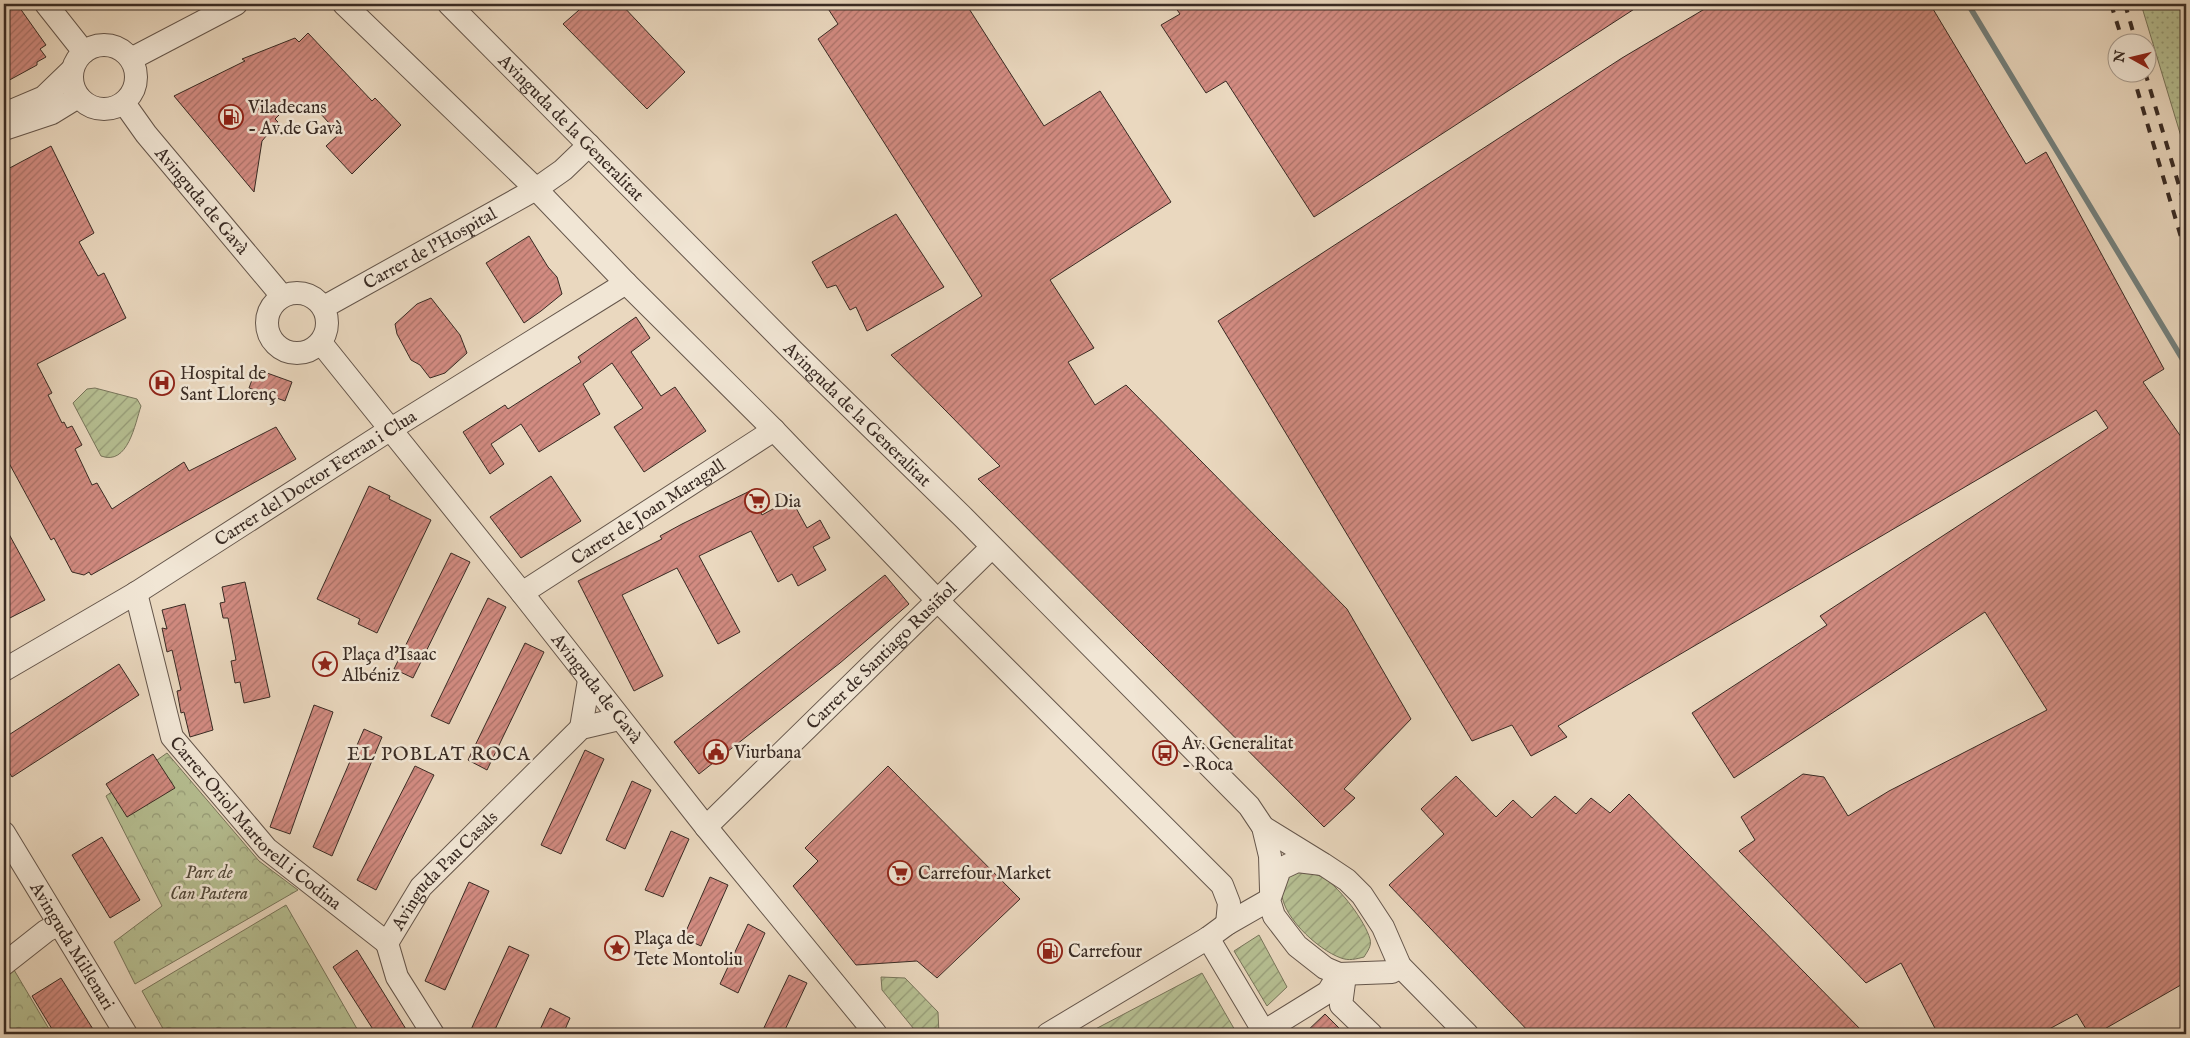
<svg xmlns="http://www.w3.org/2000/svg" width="2190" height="1038" viewBox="0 0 2190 1038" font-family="'IM FELL English',serif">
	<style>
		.grass { fill: url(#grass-dots); stroke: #78755b }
		.park { fill: url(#park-crowns); stroke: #78755b }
		.garden { fill: url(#garden-furrows); stroke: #78755b }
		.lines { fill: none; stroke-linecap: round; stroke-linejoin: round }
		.stream { stroke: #73807d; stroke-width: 5.5 }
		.building { fill: url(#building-hatch); stroke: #392b24 }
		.minor-casing { stroke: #65564b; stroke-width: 24 }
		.minor { stroke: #f1e6d5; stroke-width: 22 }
		.rail { stroke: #392b24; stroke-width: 4; stroke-dasharray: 9 9; stroke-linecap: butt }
		.labels { text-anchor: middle; stroke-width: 5; stroke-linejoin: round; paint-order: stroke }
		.poi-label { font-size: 18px; fill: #392b24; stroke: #f1e6d5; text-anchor: start }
		.street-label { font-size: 18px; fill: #392b24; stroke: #f1e6d5 }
		.park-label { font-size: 18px; font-style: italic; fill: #52493a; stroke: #f1e6d5 }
		.neighbourhood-label { font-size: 19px; letter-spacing: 1px; fill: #392b24; stroke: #f1e6d5 }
	</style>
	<defs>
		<pattern id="grass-dots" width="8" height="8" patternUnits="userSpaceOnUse" patternTransform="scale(1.25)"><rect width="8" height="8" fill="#b6bf92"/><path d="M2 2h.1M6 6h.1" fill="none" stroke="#959b77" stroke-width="1.8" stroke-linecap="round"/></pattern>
		<pattern id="park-crowns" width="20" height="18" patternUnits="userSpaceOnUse" patternTransform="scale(1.25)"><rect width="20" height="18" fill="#b6bf92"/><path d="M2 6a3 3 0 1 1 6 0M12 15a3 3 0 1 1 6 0" fill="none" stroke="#959b77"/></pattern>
		<pattern id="garden-furrows" width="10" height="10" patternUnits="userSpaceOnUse" patternTransform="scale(1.25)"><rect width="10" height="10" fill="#b6bf92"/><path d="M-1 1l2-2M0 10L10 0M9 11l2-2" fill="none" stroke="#959b77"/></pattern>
		<pattern id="building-hatch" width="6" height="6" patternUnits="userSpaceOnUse" patternTransform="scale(1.25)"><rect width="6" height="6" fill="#d28b81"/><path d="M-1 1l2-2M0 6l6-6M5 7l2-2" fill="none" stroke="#ab7269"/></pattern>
	</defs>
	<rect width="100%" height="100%" fill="#ead8bf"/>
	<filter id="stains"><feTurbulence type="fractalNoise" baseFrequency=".004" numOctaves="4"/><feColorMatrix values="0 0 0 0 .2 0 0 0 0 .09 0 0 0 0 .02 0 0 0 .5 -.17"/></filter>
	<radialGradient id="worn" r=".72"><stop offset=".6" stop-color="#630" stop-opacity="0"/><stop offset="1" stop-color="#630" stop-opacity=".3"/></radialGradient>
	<path class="grass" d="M2141,4H2186V153Z"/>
	<g class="park">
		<path d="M167,753L259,861L298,890L135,984L114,942L162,906L106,796Z"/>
		<path d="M286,905L360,1034H166L142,991Z"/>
		<path d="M4,953L52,1034H4Z"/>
	</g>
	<g class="garden">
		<path d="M95,388L137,399L141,406C135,424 128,466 101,456L73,403L87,389Z"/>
		<path d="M1298,871C1307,872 1317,874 1324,878C1340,888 1365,921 1370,939C1372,946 1367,952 1364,957C1356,959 1349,961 1341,958C1318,950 1277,913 1282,887C1283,878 1291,875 1298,871Z"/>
		<path d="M1259,935L1287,987L1267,1006L1234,951Z"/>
		<path d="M1202,973L1236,1032L1231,1034H1086Z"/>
		<path d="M881,977L905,978L938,1012L939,1034H918L882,990Z"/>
	</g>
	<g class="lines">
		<path class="stream" d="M1968,4L2186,365"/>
	</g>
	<g class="building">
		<path d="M4,4H17L46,45L40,49L46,57L37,62V65L4,83Z"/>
		<path d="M586,4H621L685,72L647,109L563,24Z"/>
		<path d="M825,4H966L1044,126L1100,91L1171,202L1050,280L1094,348L1068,362L1095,405L1126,385L1347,609L1411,719L1344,789L1355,798L1324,827L978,479L1000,466L891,355L982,296L818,39L838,24Z"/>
		<path d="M1173,4H1642L1314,217L1226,81L1206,93L1161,25L1180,14Z"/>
		<path d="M1713,4H1930L2026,164L2046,152L2164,369L2143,382L2186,444V982L2096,1034H2089L2077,1014L2040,1034H1938L1901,963L1866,983L1739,851L1755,840L1741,817L1803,774L1824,777L1848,816L1889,791L2047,710L1985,612L1734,778L1692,713L1827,625L1820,616L2108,428L2096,410L1558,726L1567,737L1531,756L1512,725L1472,741L1218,321L1622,58Z"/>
		<path d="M308,33L372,101L375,98L401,125L352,174L326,146L339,134L319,112L290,104L275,119L278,122L262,141L254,192L174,96L245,61L242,59L295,38L299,42Z"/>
		<path d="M51,146L94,233L79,242L98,276L104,273L126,318L37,364L52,393L48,395L62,423L64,422L67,428L72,426L82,445L75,449L92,485L97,483L112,509L184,462L189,471L276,427L296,459L91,575L89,572L84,575L72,572L54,538L51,540L4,454V171Z"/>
		<path d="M896,214L944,287L867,331L856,307L850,310L836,285L827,288L812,262Z"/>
		<path d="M529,236L548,267L557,277L562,294L541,311L524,323L486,263Z"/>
		<path d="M431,298L460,335L467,353L445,373L430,378L420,365L411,360L397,334L395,324L417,304Z"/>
		<path d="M636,317L650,338L631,352L661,396L675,387L706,431L644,472L614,427L643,408L612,363L583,384L600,414L539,452L521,424L491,444L504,464L490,474L463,432L505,405L508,409L581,362L578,357Z"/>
		<path d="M256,369L292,382L285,401L249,388Z"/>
		<path d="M551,476L581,521L521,558L490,517Z"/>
		<path d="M369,486L390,496L389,499L431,520L377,633L358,624L360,619L317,599Z"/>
		<path d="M752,490L762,515L791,499L807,528L820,520L830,538L813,547L826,570L798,586L792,574L778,582L751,531L699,556L740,632L718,644L677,568L622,595L663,676L634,691L578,581L662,539L660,536L682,524Z"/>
		<path d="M4,525L45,600L4,621Z"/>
		<path d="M451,553L470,562L413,678L394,669Z"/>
		<path d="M885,575L909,604L840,663L699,774L674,742Z"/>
		<path d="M245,582L270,697L244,703L240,682L235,683L231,661L236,660L228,618H223L220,603L225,602L222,587Z"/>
		<path d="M488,598L506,607L449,724L431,716Z"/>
		<path d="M185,604L213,730L190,737L184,712L181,713L177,691L181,690L172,650L167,652L162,628L167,629L162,610Z"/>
		<path d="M525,643L544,652L487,770L468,760Z"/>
		<path d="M119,664L139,695L12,777L4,764V738Z"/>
		<path d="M314,705L333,712L290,834L270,827Z"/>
		<path d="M364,729L382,737L332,856L313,847Z"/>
		<path d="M585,750L604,759L561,854L541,845Z"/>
		<path d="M153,754L175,788L127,817L106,784Z"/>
		<path d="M415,766L434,775L376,890L357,880Z"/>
		<path d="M888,766L1020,899L937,978L917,961L856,965L793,886L818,861L805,848Z"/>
		<path d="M1456,776L1496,817L1513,800L1532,818L1555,796L1576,814L1591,798L1610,813L1629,794L1865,1034H1531L1389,885L1444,834L1421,809Z"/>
		<path d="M632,781L651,790L625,849L606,840Z"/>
		<path d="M671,831L689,839L663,897L645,890Z"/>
		<path d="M102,837L140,900L110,918L72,855Z"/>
		<path d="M710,877L728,885L701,946L683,938Z"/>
		<path d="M469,882L489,891L445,990L425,981Z"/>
		<path d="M748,924L765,933L738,993L720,984Z"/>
		<path d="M509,946L529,955L493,1034H469Z"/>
		<path d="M357,950L409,1034H376L333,967Z"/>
		<path d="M789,975L807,983L783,1034H761Z"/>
		<path d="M61,978L96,1034H55L32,996Z"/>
		<path d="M550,1008L570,1018L563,1034H538Z"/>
		<path d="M1325,1014L1345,1034H1304Z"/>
	</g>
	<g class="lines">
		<defs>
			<g id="minor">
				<path d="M46,4L84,52"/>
				<path d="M344,4L536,189L626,283L774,430L937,600L1222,885L1229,903L1227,924"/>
				<path id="s1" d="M449,4L793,351L964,518L1249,806L1263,827L1270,856L1271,890"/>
				<circle cx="104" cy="77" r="32"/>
				<path d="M131,59L236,4"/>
				<path id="s2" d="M124,103L146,134L282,296"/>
				<path d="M4,114L44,97L72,70"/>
				<path d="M4,129L52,113L78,97"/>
				<circle cx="297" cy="323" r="30"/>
				<path id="s3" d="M324,307L536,189L563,170L589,145"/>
				<path id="s4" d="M321,343L522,593L706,827L876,1034"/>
				<path id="s5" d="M136,593L172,737L267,849L387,943"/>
				<path id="s6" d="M522,593L774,430"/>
				<path id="s7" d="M4,670L136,593L391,429L626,283"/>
				<path d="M581,728L589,680"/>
				<path id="s8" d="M706,827L992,547"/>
				<path d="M1263,827L1323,864L1347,880L1362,895L1383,927L1400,966L1467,1034"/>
				<path id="s9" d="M4,833L126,1034"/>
				<path d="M1322,864L1297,861L1280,869L1269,900L1274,916L1297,946L1325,968L1339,974L1392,972L1400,966"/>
				<path d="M1208,938L1264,1032"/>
				<path d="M4,964L46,931L59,924"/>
				<path d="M1345,975L1341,1005L1371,1034"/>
				<path id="s10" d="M433,1034L397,977L387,943L421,887L581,728L619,719"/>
				<path d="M1048,1034L1208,938L1227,924L1269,900"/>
				<path d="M1260,1034L1328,992L1339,974"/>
			</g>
		</defs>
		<use href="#minor" class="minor-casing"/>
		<use href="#minor" class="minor"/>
		<g class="rail">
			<path d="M2111,4L2123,42"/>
			<path d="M2125,4L2136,42"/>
			<path d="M2132,72L2186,254"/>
			<path d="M2145,72L2186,209"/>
		</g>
	</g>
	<defs>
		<symbol id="fuel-ring" viewBox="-11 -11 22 22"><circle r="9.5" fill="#f1e6d5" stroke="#8f2418" stroke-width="1.5"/><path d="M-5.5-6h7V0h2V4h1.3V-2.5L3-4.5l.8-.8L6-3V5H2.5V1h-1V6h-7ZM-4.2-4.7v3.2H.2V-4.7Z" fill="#8f2418"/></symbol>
		<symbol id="hospital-ring" viewBox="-11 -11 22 22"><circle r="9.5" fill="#f1e6d5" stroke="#8f2418" stroke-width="1.5"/><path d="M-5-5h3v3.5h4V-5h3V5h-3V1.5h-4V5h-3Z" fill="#8f2418"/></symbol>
		<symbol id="supermarket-ring" viewBox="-11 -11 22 22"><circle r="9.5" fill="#f1e6d5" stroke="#8f2418" stroke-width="1.5"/><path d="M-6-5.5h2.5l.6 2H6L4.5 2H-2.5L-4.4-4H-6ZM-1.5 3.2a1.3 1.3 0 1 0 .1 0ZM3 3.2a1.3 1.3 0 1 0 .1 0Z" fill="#8f2418"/></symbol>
		<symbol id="sight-ring" viewBox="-11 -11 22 22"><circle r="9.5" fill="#f1e6d5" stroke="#8f2418" stroke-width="1.5"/><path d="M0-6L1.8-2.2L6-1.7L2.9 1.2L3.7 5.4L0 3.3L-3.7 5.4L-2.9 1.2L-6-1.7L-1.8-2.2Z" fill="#8f2418"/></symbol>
		<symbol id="civic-ring" viewBox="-11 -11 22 22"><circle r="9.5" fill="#f1e6d5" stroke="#8f2418" stroke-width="1.5"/><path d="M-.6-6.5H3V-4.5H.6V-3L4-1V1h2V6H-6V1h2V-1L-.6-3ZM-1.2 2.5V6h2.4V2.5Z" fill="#8f2418"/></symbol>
		<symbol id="bus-ring" viewBox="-11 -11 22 22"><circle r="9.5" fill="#f1e6d5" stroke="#8f2418" stroke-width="1.5"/><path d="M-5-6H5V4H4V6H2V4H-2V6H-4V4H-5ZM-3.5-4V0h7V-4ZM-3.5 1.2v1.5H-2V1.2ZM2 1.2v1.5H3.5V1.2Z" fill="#8f2418"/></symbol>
	</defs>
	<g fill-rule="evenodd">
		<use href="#fuel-ring" x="217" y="103" width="28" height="28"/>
		<use href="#hospital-ring" x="148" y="369" width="28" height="28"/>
		<use href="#supermarket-ring" x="743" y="487" width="28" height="28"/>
		<use href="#sight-ring" x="311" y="650" width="28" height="28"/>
		<use href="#civic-ring" x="702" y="738" width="28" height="28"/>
		<use href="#bus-ring" x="1151" y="739" width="28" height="28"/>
		<use href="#supermarket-ring" x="886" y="859" width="28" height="28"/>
		<use href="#sight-ring" x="603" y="934" width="28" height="28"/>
		<use href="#fuel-ring" x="1036" y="937" width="28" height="28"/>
	</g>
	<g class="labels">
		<g class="poi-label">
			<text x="248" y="113">Viladecans<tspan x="248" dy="21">- Av.de Gavà</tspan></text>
			<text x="180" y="379">Hospital de<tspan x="180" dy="21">Sant Llorenç</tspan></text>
			<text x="774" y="507">Dia</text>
			<text x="342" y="660">Plaça d'Isaac<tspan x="342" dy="21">Albéniz</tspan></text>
			<text x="1182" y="749">Av. Generalitat<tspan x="1182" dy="21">- Roca</tspan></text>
			<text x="734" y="758">Viurbana</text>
			<text x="918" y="879">Carrefour Market</text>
			<text x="634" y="944">Plaça de<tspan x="634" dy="21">Tete Montoliu</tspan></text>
			<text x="1068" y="957">Carrefour</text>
		</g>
		<g class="street-label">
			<text dy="6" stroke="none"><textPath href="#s1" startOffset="174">Avinguda de la Generalitat</textPath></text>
			<text dy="6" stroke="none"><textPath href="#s2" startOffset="125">Avinguda de Gavà</textPath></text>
			<text dy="6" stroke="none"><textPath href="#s3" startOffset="121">Carrer de l'Hospital</textPath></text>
			<text dy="6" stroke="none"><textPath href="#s1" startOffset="579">Avinguda de la Generalitat</textPath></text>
			<text dy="6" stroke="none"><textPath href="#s7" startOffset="366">Carrer del Doctor Ferran i Clua</textPath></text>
			<text dy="6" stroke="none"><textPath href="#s6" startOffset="150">Carrer de Joan Maragall</textPath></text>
			<text dy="6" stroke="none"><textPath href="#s8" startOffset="245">Carrer de Santiago Rusiñol</textPath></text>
			<text dy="6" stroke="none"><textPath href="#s4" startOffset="442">Avinguda de Gavà</textPath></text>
			<text dy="6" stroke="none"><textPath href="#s5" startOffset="269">Carrer Oriol Martorell i Codina</textPath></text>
			<text dy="6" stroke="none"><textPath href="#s10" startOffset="196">Avinguda Pau Casals</textPath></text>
			<text dy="6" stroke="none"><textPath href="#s9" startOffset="132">Avinguda Mil·lenari</textPath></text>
		</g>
		<g class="park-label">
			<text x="209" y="878">Parc de<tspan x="209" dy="21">Can Pastera</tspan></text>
		</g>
		<g class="neighbourhood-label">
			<text x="439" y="760">EL POBLAT ROCA</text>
		</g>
	</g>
	<rect width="2190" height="1038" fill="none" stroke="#ead8bf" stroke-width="20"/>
	<rect x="5" y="5" width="2180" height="1028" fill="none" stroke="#392b24" stroke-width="2.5"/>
	<rect x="10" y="10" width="2170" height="1018" fill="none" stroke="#392b24"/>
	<g transform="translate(2132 58) rotate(278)"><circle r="24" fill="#f1e6d5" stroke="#a79b8e"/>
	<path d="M0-4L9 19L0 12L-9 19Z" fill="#8f2418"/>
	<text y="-8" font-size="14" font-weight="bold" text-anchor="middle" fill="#392b24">N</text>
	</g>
	<rect width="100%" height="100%" filter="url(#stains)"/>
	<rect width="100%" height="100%" fill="url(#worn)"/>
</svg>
